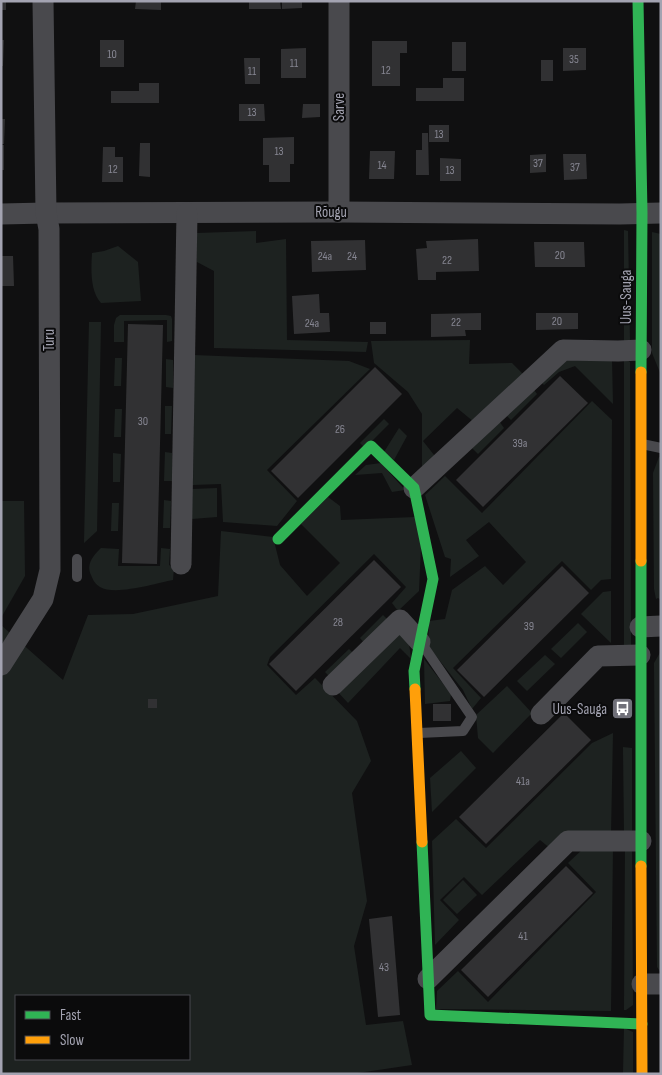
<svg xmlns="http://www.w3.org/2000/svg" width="662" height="1075" viewBox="0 0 662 1075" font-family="'Sofia Sans Condensed',sans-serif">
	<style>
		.green { fill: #1d2220; fill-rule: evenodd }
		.building { fill: #313133 }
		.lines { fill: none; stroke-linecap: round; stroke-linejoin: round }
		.lane { stroke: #49494d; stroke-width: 10 }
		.street { stroke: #49494d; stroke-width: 21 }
		.fast { stroke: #30b455; stroke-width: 11 }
		.slow { stroke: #ff9f0a; stroke-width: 11 }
		.labels { text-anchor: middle; stroke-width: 4; stroke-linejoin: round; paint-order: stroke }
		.number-label { font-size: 12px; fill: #868692 }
		.street-label { font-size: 15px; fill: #a3a3b1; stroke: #0b0b0c }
		.poi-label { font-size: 15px; fill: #a3a3b1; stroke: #0b0b0c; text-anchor: end }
	</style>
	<rect width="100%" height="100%" fill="#101011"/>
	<g class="green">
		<path d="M624,230L628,231L630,341H624Z"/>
		<path d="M256,231V243L286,239L287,340L368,342L366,352L214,348V271L197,262V233Z"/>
		<path d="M652,232L661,234V375L652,353Z"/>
		<path d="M118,246L138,262L141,301L101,303C90,291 91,269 92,253L104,251Z"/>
		<path d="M120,315H166L171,316L172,319V341L167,342V320L124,321V342H114V325L116,318Z"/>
		<path d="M89,322H101L97,531L84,543Z"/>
		<path d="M470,340L469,364L512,363L523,374L474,422L457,408L423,441L438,460L422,476V414L408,392L374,363L371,341Z"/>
		<path d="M194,355L349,361L370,369L267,470L297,501L277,526L223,522L221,484L193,485Z"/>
		<path d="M567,357L612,359L613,404L575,366L559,372L544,385L539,380Z"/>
		<path d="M624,357L630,362L631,648L624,647Z"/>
		<path d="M115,358H122L121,386H114Z"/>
		<path d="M166,359L173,360V388L166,387Z"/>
		<path d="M532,387L537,394L511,420L505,414Z"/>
		<path d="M592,401L612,420L611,579L601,580L591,590L562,561L453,668L481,698L472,709L463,690L428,646L429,621L445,619L452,590L485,566L503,585L526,562L489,522L466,540L479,556L450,577L451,559L445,557L425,495L445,476L482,513Z"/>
		<path d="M165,406H172L171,434H165Z"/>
		<path d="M115,409H122L121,437H114Z"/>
		<path d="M384,419L389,424L365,448L360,443Z"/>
		<path d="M499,421L504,428L478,454L472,448Z"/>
		<path d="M399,428L407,436L394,460L384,452Z"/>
		<path d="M165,452L172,453V481H164Z"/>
		<path d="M113,453L121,454L120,482H113Z"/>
		<path d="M659,457H661V600L658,598L656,599L654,589L653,473Z"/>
		<path d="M381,463L405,490L392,492L382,473L355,475L366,465Z"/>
		<path d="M217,488V517L192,519V489Z"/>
		<path d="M328,497L340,506L341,520L415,517L421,546L419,591L398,611L392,603L406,587L374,554L270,657L267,665L296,695L315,678L357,721L371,761L352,793L367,901L354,946L366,1025L403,1021L412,1065L351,1074H1V625L63,680L88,615L133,614L218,596L221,531L273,537L280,565L307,596L340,563L301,524ZM16,996H189V1059H16Z"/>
		<path d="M164,500L171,501L170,528H163Z"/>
		<path d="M1,501H24L25,576L1,618Z"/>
		<path d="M112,503H119L118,531H111Z"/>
		<path d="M101,548L119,549L118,566H160L161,548L170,549L169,565L174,568L173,580C157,583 115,596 100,587C95,584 93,580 91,575C86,564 93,556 101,548Z"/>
		<path d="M611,591V643L581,614L603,592Z"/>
		<path d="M383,615L389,621L365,644L360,638Z"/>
		<path d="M578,623L587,632L561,658L551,649Z"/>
		<path d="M397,634C410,636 410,649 411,659L400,648L348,703L336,690Z"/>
		<path d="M349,649L355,655L330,677L325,672Z"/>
		<path d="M661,651V973L657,967L654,663Z"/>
		<path d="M545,655L555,664L527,691L517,681Z"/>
		<path d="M424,659L451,694L450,701L425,704Z"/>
		<path d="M507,686L532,713L493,753L478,738L476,715Z"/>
		<path d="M613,733L611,835L551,849L540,840L482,895L464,877L440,900L459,920L435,945L432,841L456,819L486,848L592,743Z"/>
		<path d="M623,747L632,748V832L624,831Z"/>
		<path d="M461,751L476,768L432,812L430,778Z"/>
		<path d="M585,847H613L611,1011L436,1009L437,991L458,971L488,1002L596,892L568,863Z"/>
		<path d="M625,848L632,849L633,1005L626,1010H624Z"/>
		<path d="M463,880L477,895L457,914L443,900Z"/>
		<path d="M624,1028L633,1032V1074H623Z"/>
	</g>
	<g class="building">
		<rect x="1" y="1" width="5" height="9"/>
		<path d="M136,1H161V10L135,9Z"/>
		<path d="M249,1H280L281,9H249Z"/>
		<path d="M282,1H302V8L282,9Z"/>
		<path d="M1,40H4L3,66H1Z"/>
		<rect x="100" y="40" width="24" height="27"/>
		<path d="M372,41H407V53H400V86H372Z"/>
		<rect x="452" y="42" width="14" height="29"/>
		<path d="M306,48V78H281V49Z"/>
		<path d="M563,48H586V70L563,71Z"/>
		<path d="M244,58H260V84H245Z"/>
		<rect x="541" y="60" width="12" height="21"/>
		<path d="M443,78H464V101H416V88H443Z"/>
		<path d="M139,83H159V103H111V91H139Z"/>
		<path d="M239,104H264L265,121H239Z"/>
		<path d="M303,104H320V117L302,118Z"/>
		<path d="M1,119H5L4,144H1Z"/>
		<rect x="429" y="125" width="20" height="17"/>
		<path d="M422,133H428L429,175H416V150H422Z"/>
		<path d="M294,137V164H290V182H269V165H263V138Z"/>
		<path d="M140,143H150V177L139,176Z"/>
		<rect x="1" y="145" width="3" height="25"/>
		<path d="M103,147H115V157H123V182H102Z"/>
		<path d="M370,151H395L394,179H369Z"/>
		<path d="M546,154V172L530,173V155Z"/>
		<path d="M563,154H586L587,179L564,180Z"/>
		<path d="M440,158L461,159V181H440Z"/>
		<path d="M478,239L479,271L436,272V280H418L416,249L427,248L426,241Z"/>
		<path d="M365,240L366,270L312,272L311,241Z"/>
		<path d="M534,242H584L585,267H535Z"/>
		<path d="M1,256H13L14,286H1Z"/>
		<path d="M319,294L320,313H329L330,332L294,334L292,296Z"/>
		<path d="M481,313V330H465L466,336L431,337V314Z"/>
		<path d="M536,313H578V329L536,330Z"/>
		<rect x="370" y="322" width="16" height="12"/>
		<path d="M128,324L163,325L157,564L122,563Z"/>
		<path d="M375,367L402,394L298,498L271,471Z"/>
		<path d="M560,376L588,403L483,507L456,480Z"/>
		<path d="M374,560L401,587L296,691L269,664Z"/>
		<path d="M562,566L589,593L484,697L457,670Z"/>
		<rect x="148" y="699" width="9" height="9"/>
		<rect x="433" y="704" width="18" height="17"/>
		<path d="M564,713L591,740L486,844L459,817Z"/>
		<path d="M566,866L593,893L488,997L461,970Z"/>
		<path d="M392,916L400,1015L378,1017L369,919Z"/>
	</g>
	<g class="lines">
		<g class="lane">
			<path d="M642,444L661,448"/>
			<path d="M77,577V559"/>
			<path d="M419,733L463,731L472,717L424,647"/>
		</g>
		<g class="street">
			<path d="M339,1V212"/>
			<path d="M1,214L46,213L339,212L620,214L661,213"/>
			<path d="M414,488L563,350L618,351L641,350"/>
			<path d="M181,564L187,213"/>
			<path d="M640,627L661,626"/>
			<path d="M1,665L43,599L50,570L49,229L46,213L43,1"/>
			<path d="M333,685L400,620L420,642"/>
			<path d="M541,714L598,656L640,655"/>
			<path d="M428,979L568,841H641"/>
			<path d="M642,984H661"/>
		</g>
		<g class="fast">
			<path d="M638,1L642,213L641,372"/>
			<path d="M278,539L371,446L414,488L433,579L414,671L415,689"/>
			<path d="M641,561V866"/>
			<path d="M422,842L430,1015L642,1024"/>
		</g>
		<g class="slow">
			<path d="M641,561V372"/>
			<path d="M415,689L422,842"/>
			<path d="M641,866L642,1074"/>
		</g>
	</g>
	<defs>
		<symbol id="bus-square" viewBox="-11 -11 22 22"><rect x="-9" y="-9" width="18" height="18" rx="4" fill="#707079" stroke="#0b0b0c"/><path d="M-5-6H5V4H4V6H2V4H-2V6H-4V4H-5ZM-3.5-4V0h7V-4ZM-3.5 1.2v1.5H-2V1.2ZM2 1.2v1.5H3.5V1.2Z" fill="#fff"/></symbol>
	</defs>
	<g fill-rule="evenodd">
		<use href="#bus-square" x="610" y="696" width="25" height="25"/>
	</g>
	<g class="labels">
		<g class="number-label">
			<text x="112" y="58">10</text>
			<text x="574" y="63">35</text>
			<text x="294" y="67">11</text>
			<text x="386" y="74">12</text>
			<text x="252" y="75">11</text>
			<text x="252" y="116">13</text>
			<text x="439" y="138">13</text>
			<text x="279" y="155">13</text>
			<text x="538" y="167">37</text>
			<text x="382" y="169">14</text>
			<text x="575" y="171">37</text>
			<text x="113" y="173">12</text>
			<text x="450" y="174">13</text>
			<text x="560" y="259">20</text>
			<text x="325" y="260">24a</text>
			<text x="352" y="260">24</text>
			<text x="447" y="264">22</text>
			<text x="557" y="325">20</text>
			<text x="456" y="326">22</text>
			<text x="312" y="327">24a</text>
			<text x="143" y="425">30</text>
			<text x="340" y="433">26</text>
			<text x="520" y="447">39a</text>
			<text x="338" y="626">28</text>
			<text x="529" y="630">39</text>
			<text x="523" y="785">41a</text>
			<text x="523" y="940">41</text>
			<text x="384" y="971">43</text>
		</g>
		<g class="street-label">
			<text transform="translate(339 107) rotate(-90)" y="5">Sarve</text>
			<text x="331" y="217">Rõugu</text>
			<text transform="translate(626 297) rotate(-90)" y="5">Uus-Sauga</text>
			<text transform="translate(49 340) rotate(-90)" y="5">Turu</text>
		</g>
		<g class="poi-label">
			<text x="607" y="714">Uus-Sauga</text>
		</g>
	</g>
	<rect width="662" height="1075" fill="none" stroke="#a3a3b1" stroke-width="5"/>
	<rect x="15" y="995" width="175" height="65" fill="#0b0b0c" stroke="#48484e"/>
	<rect x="25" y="1011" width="25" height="8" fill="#30b455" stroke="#48484e"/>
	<text x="60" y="1020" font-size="15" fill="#a3a3b1">Fast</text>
	<rect x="25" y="1036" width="25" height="8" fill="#ff9f0a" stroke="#48484e"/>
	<text x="60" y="1045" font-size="15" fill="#a3a3b1">Slow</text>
</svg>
